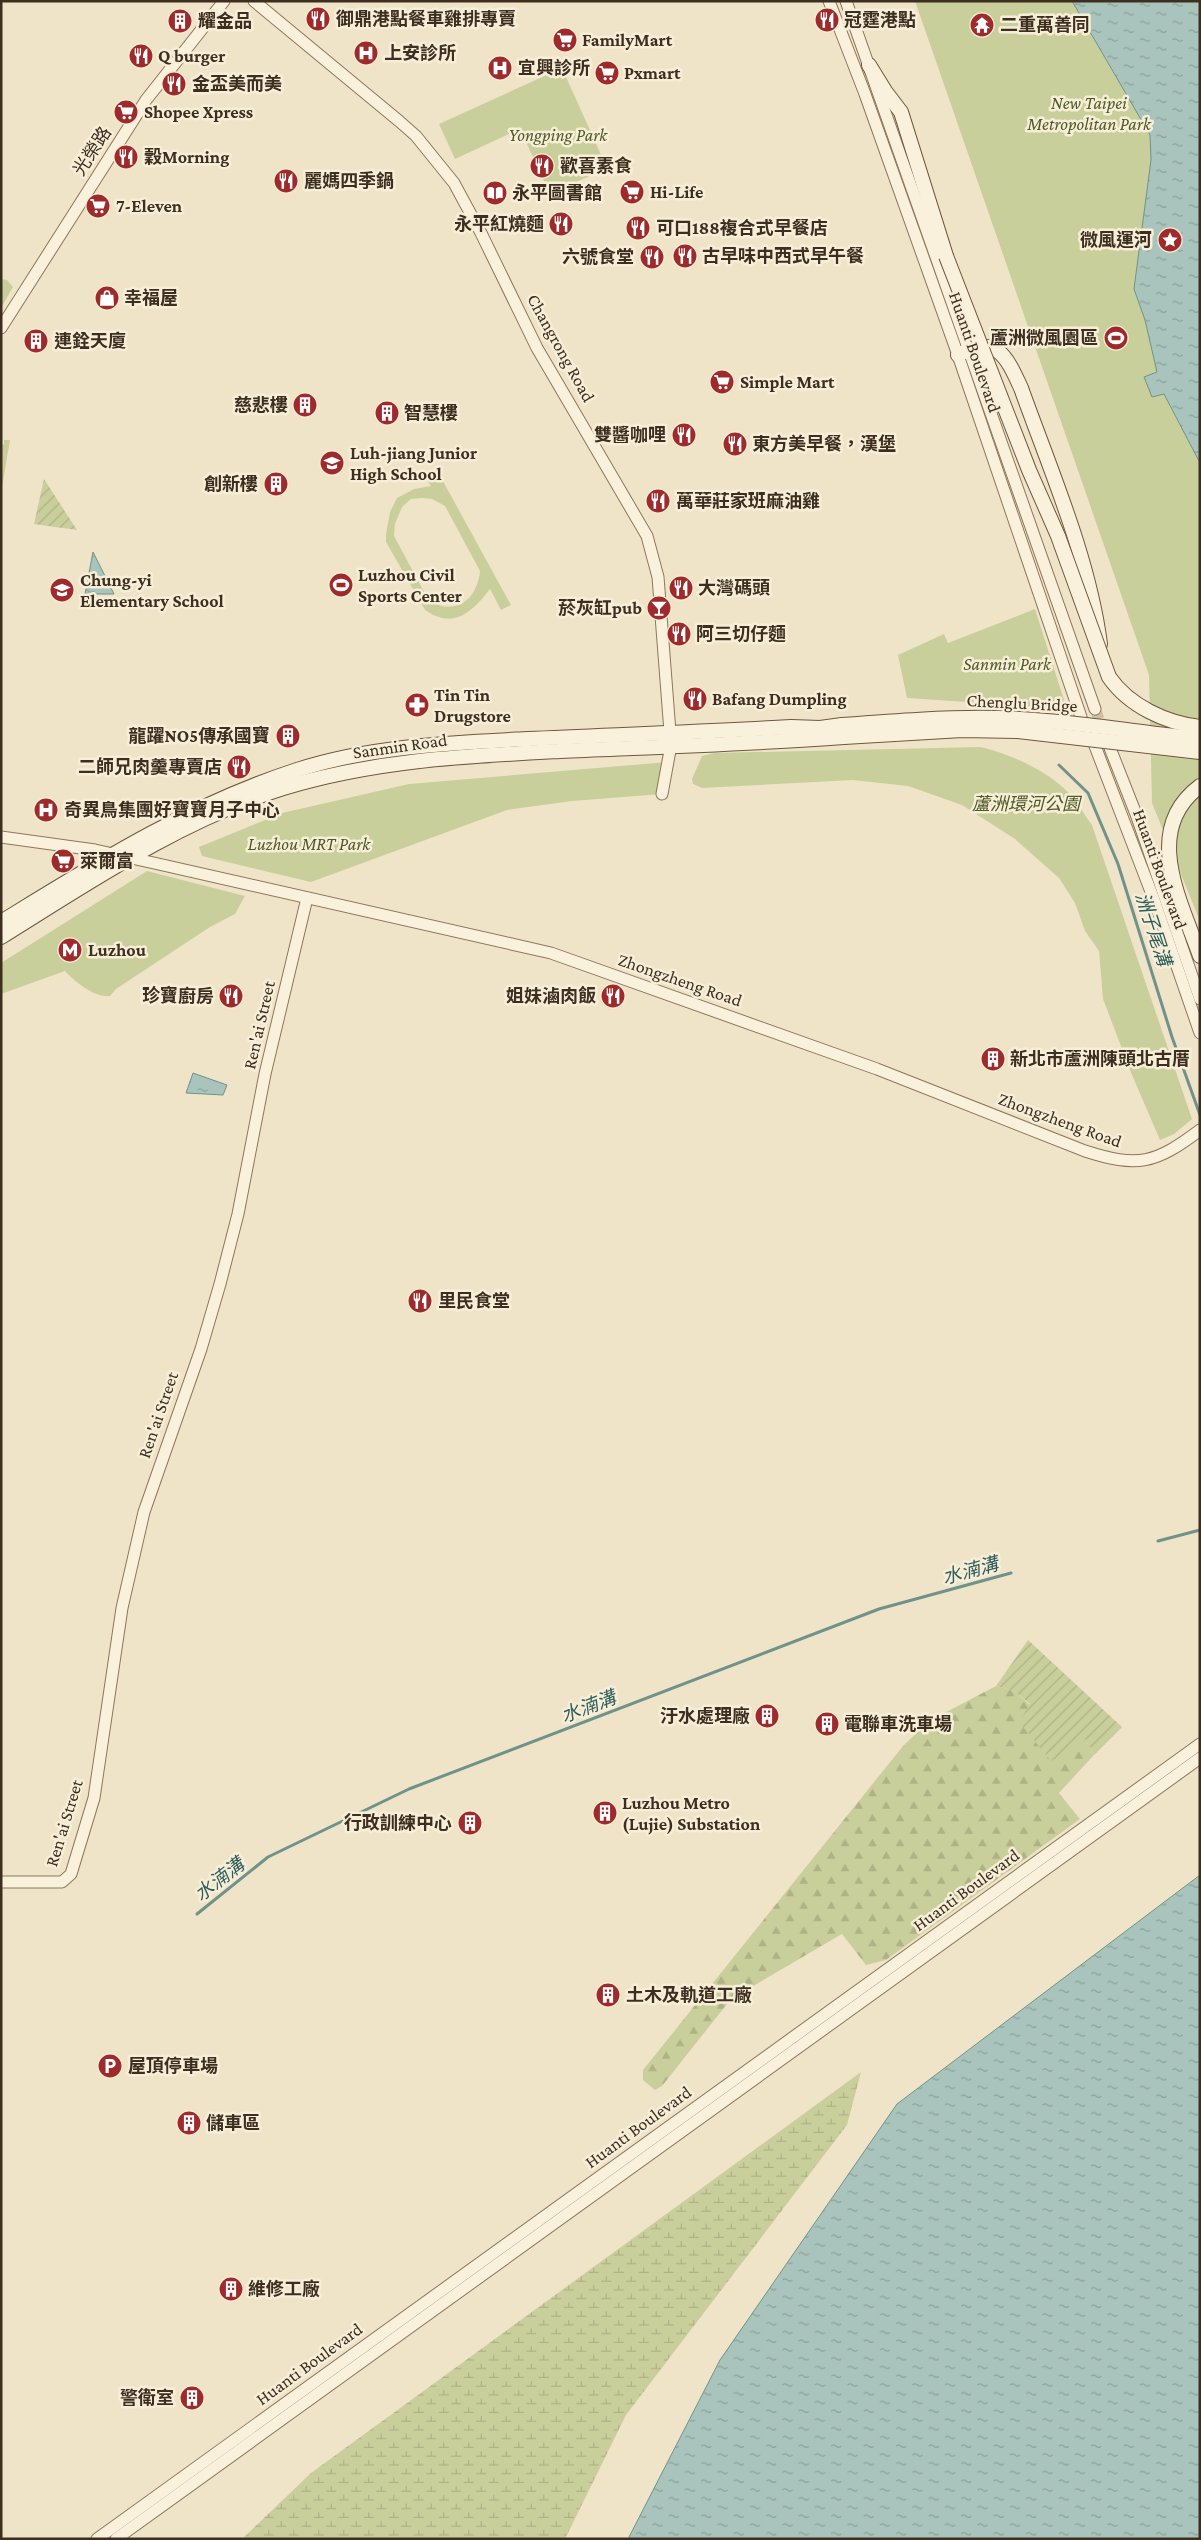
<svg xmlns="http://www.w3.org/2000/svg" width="1201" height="2540" viewBox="0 0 1201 2540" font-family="'Crimson Pro','Noto Sans TC',serif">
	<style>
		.green { fill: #c9cf9b; fill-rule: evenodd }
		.forest { fill: url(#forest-firs) }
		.wetland { fill: url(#wetland-marsh) }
		.garden { fill: url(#garden-furrows) }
		.water { fill: url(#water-ripples); stroke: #6f938a }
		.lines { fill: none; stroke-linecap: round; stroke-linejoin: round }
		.stream { stroke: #6f938a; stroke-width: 3 }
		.tertiary-tunnel { stroke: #ccc0a6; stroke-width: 11; stroke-dasharray: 11 5.5; stroke-linecap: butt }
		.tertiary-casing { stroke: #8d765c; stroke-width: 13 }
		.secondary-casing { stroke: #6f573f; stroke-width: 16 }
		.tertiary { stroke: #faf1dc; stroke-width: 11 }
		.secondary { stroke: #faf1dc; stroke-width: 14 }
		.secondary-bridge-casing { stroke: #6f573f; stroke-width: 16; stroke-linecap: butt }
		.secondary-bridge { stroke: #faf1dc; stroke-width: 14 }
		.labels { text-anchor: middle; stroke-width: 5; stroke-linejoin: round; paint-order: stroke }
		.poi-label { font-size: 18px; font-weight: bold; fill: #3d2e20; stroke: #f7eed8; text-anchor: start }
		.park-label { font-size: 18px; font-style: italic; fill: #4d5a26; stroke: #f7eed8 }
		.street-label { font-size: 18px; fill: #3d2e20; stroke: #f7eed8 }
		.water-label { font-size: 19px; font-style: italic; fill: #2f5d5a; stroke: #f7eed8 }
	</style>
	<defs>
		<pattern id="forest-firs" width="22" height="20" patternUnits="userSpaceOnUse" patternTransform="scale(1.25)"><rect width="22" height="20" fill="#c9cf9b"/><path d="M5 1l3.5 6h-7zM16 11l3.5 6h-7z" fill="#aeb285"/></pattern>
		<pattern id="wetland-marsh" width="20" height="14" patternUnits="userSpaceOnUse" patternTransform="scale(1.25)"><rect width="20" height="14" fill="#c9cf9b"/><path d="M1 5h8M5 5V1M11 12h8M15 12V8" fill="none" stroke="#aeb285"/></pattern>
		<pattern id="garden-furrows" width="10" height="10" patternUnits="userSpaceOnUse" patternTransform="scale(1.25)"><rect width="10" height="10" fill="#c9cf9b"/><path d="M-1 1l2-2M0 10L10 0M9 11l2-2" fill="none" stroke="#aeb285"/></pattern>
		<pattern id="water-ripples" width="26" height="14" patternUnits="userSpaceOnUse" patternTransform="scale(1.25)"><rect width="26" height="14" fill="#a9c4bc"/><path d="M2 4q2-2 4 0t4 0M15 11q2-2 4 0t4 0" fill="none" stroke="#8ba098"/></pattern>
	</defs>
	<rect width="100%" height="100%" fill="#f0e4c8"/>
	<g class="green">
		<path d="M915,1H1200V921L1152,803L1149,675Z"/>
		<path d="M562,68L607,168L550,194L520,129L455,159L439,124Z"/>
		<path d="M1,279L7,280L13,287L1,308Z"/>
		<path d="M4,440H10L1,493V443L4,445Z"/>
		<path d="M439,474L511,605L501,610L490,589C472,612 454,630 425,610L386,542V534L390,512L397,498L414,489L431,486L427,480ZM422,498L432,499L445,506L480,571C477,600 456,616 429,601L394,536L395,524L402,507L411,499Z"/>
		<path d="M1035,609L1064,700L1061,705L1056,708L907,698L898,655L944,634L948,643Z"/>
		<path d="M980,747C1011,754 1046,770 1069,793C1078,802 1084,815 1092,825L1192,1119L1174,1134L1160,1140L1132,1075L1103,999L1099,951L1085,931L1075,903L1059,878L1015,839L962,805L908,786L853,780L702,788L693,784L692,779L702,756L714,753Z"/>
		<path d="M668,762L662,794L572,801L507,810L311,882L202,856L199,847L282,813L409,784Z"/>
		<path d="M147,871L245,896L235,914L210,927L116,989L110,996C95,998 75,982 65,971L1,994V963Z"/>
	</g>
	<path class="forest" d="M996,1686L1014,1691L1030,1705L1085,1739L1094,1755L1059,1793L1080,1819L886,1960L866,1965L842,1934L731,1999L662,2086L655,2090L643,2080V2070L903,1746L929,1721Z"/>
	<path class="wetland" d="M861,2072L847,2125L626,2415L565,2539H242L311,2473Z"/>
	<g class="garden">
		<path d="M44,479L77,530L34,524Z"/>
		<path d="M1028,1640L1122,1727L1094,1755L1085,1739L1051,1761L1019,1722L1030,1704L1014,1691L996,1686Z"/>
	</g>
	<g class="water">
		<path d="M1072,1H1200V463L1164,394L1152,397L1144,377L1157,372L1145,320L1134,289L1151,160L1150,135Z"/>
		<path d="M93,552L114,594H85Z"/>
		<path d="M193,1073L227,1085L223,1095L186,1093Z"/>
		<path d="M1200,1875V2539H628L720,2360L897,2104Z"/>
	</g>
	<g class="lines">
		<g class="stream">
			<path d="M1059,765L1088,793L1118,864L1172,1037L1200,1115"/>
			<path d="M1158,1541L1200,1530"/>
			<path d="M197,1914L268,1857L409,1789L879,1609L1011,1573"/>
		</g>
		<path class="tertiary-tunnel" d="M1095,709L1105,734"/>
		<defs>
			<g id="tertiary">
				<path d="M254,1L399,121L416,136L454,183L481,233L537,348L647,536L658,577L671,745L662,794"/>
				<path d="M829,1L865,94L958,355L1081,717"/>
				<path d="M846,1L1095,709"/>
				<path d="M1,328L146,100L224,1"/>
				<path d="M1095,746L1153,897L1200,1033"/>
				<path d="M1110,748L1136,814L1200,999"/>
				<path d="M1,837L95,850L154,863L551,953L877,1069L1085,1151C1138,1168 1155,1164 1200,1130"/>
				<path d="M1,1882H62L71,1874L94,1798L122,1608L144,1512L201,1349L220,1284L238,1214L265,1074L307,898"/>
				<path d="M97,2539L1200,1744"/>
				<path d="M116,2539L1200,1758"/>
			</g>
			<g id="secondary">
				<path d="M869,65L885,91L901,112L946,256"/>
				<path d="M958,355C996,334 1006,355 1021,388C1050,469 1089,558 1100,644"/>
				<path d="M1200,786C1141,830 1181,901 1200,956"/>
				<path d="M1,922C97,863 189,805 297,770C371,746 451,743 528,739C615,735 703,732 791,727L820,728L842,725"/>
				<path d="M1,937C91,881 181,820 283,788C376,760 464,756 560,751C654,747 750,744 844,737"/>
			</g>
		</defs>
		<use href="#tertiary" class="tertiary-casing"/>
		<use href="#secondary" class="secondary-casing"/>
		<use href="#tertiary" class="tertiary"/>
		<use href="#secondary" class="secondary"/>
		<defs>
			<g id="secondary-bridge">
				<path d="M946,256L1029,470L1058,536L1109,677C1129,706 1166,723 1200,727"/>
				<path d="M842,725C894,721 946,717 998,718C1066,720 1133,732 1200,739"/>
				<path d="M844,737L962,730L1018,731L1200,752"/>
			</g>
		</defs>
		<use href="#secondary-bridge" class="secondary-bridge-casing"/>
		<use href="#secondary-bridge" class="secondary-bridge"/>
	</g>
	<defs>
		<symbol id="restaurant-disc" viewBox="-11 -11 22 22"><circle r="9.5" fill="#9e2a2b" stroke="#f7eed8"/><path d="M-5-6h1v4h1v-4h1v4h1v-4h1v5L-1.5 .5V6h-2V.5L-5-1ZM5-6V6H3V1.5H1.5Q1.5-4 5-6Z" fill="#fff"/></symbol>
		<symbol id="building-disc" viewBox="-11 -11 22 22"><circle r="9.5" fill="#9e2a2b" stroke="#f7eed8"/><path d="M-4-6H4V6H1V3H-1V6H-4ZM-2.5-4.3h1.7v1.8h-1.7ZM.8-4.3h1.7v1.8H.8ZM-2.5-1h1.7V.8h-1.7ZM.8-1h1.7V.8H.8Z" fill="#fff"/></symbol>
		<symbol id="temple-disc" viewBox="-11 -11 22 22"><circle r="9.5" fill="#9e2a2b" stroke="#f7eed8"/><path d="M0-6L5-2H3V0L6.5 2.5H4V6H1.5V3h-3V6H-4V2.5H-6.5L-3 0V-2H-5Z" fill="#fff"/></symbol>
		<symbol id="supermarket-disc" viewBox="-11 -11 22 22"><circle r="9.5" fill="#9e2a2b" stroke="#f7eed8"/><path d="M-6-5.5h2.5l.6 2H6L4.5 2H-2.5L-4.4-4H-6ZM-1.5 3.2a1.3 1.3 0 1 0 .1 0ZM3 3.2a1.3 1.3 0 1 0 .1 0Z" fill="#fff"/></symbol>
		<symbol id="hospital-disc" viewBox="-11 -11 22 22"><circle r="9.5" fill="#9e2a2b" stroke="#f7eed8"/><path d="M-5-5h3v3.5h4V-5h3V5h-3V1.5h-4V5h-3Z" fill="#fff"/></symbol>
		<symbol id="library-disc" viewBox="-11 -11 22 22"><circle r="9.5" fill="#9e2a2b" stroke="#f7eed8"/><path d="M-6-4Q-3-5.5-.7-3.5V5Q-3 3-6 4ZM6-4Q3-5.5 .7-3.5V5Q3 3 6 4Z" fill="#fff"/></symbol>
		<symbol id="sight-disc" viewBox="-11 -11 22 22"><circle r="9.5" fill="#9e2a2b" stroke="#f7eed8"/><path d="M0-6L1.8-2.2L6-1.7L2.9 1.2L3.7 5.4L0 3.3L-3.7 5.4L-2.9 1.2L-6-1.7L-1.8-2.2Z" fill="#fff"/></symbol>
		<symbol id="shop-disc" viewBox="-11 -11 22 22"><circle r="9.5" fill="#9e2a2b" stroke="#f7eed8"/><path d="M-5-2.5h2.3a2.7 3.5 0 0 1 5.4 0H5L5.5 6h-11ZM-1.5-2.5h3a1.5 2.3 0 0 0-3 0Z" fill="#fff"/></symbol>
		<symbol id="stadium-disc" viewBox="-11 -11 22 22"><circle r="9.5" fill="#9e2a2b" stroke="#f7eed8"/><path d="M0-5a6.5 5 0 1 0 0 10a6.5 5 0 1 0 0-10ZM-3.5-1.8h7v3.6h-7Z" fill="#fff"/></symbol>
		<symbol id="school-disc" viewBox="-11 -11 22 22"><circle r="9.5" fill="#9e2a2b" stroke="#f7eed8"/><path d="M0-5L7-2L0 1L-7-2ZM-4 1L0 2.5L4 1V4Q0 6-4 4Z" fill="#fff"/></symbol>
		<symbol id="bar-disc" viewBox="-11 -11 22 22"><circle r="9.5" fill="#9e2a2b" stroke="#f7eed8"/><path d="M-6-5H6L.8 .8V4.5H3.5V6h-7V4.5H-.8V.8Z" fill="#fff"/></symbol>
		<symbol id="pharmacy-disc" viewBox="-11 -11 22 22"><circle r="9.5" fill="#9e2a2b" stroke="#f7eed8"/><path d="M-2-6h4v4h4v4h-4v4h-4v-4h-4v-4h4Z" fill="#fff"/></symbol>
		<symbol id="metro-disc" viewBox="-11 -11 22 22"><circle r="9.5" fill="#9e2a2b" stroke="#f7eed8"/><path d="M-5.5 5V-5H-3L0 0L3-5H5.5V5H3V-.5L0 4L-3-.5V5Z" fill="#fff"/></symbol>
		<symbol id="parking-disc" viewBox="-11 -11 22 22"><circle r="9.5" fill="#9e2a2b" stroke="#f7eed8"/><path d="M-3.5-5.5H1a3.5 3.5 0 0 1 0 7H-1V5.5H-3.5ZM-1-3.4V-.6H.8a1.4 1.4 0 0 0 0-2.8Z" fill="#fff"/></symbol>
	</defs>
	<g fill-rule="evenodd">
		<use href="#restaurant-disc" x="304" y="5" width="28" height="28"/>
		<use href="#restaurant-disc" x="813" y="6" width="28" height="28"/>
		<use href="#building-disc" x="166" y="7" width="28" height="28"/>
		<use href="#temple-disc" x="968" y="11" width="28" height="28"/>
		<use href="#supermarket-disc" x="551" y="26" width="28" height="28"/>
		<use href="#hospital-disc" x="352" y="39" width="28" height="28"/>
		<use href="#restaurant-disc" x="127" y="42" width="28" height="28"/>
		<use href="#hospital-disc" x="486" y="54" width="28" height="28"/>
		<use href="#supermarket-disc" x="593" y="59" width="28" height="28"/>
		<use href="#restaurant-disc" x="160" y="70" width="28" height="28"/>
		<use href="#supermarket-disc" x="112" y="98" width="28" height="28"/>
		<use href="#restaurant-disc" x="112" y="143" width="28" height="28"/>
		<use href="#restaurant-disc" x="528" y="152" width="28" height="28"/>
		<use href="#restaurant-disc" x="272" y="167" width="28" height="28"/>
		<use href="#supermarket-disc" x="618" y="178" width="28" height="28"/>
		<use href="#library-disc" x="481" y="179" width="28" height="28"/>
		<use href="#supermarket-disc" x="84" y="192" width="28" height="28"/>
		<use href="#restaurant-disc" x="547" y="210" width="28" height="28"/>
		<use href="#restaurant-disc" x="624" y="214" width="28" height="28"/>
		<use href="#sight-disc" x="1156" y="226" width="28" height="28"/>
		<use href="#restaurant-disc" x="671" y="242" width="28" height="28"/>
		<use href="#restaurant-disc" x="638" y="243" width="28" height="28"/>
		<use href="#shop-disc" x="93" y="284" width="28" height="28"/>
		<use href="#stadium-disc" x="1102" y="324" width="28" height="28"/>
		<use href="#building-disc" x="22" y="327" width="28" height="28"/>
		<use href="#supermarket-disc" x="708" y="368" width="28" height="28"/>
		<use href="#building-disc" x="291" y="391" width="28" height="28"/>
		<use href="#building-disc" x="373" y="399" width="28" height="28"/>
		<use href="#restaurant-disc" x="670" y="421" width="28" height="28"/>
		<use href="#restaurant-disc" x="721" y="430" width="28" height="28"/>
		<use href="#school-disc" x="318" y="449" width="28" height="28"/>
		<use href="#building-disc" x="262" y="470" width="28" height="28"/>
		<use href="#restaurant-disc" x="644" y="487" width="28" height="28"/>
		<use href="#stadium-disc" x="327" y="571" width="28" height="28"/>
		<use href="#restaurant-disc" x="667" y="574" width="28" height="28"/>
		<use href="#school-disc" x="48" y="576" width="28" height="28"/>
		<use href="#bar-disc" x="645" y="594" width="28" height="28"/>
		<use href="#restaurant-disc" x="665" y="620" width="28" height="28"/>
		<use href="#restaurant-disc" x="681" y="685" width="28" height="28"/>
		<use href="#pharmacy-disc" x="403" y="691" width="28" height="28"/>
		<use href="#building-disc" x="274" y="722" width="28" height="28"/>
		<use href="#restaurant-disc" x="225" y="753" width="28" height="28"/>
		<use href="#hospital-disc" x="32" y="796" width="28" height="28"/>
		<use href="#supermarket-disc" x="49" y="847" width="28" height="28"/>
		<use href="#metro-disc" x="56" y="936" width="28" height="28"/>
		<use href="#restaurant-disc" x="217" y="982" width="28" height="28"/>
		<use href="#restaurant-disc" x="599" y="982" width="28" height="28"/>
		<use href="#building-disc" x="979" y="1045" width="28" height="28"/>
		<use href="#restaurant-disc" x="406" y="1287" width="28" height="28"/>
		<use href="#building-disc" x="753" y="1702" width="28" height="28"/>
		<use href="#building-disc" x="813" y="1710" width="28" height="28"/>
		<use href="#building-disc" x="591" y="1799" width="28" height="28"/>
		<use href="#building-disc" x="456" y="1809" width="28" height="28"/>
		<use href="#building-disc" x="594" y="1981" width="28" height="28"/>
		<use href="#parking-disc" x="96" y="2052" width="28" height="28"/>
		<use href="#building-disc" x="175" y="2109" width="28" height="28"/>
		<use href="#building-disc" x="217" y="2275" width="28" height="28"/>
		<use href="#building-disc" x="178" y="2384" width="28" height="28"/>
	</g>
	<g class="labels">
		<g class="poi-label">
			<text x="336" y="25">御鼎港點餐車雞排專賣</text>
			<text x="844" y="26">冠霆港點</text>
			<text x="198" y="27">耀金品</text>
			<text x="1000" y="31">二重萬善同</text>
			<text x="582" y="46">FamilyMart</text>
			<text x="384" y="59">上安診所</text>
			<text x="158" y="62">Q burger</text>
			<text x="518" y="74">宜興診所</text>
			<text x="624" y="79">Pxmart</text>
			<text x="192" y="90">金盃美而美</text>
			<text x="144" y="118">Shopee Xpress</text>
			<text x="144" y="163">穀Morning</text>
			<text x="560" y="172">歡喜素食</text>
			<text x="304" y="187">麗媽四季鍋</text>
			<text x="650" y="198">Hi-Life</text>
			<text x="512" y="199">永平圖書館</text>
			<text x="116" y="212">7-Eleven</text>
			<text x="544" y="230" text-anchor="end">永平紅燒麵</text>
			<text x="656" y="234">可口188複合式早餐店</text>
			<text x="1152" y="246" text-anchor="end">微風運河</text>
			<text x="702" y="262">古早味中西式早午餐</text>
			<text x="634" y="263" text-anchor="end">六號食堂</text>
			<text x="124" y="304">幸福屋</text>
			<text x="1098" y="344" text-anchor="end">蘆洲微風園區</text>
			<text x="54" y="347">連銓天廈</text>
			<text x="740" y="388">Simple Mart</text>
			<text x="288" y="411" text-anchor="end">慈悲樓</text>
			<text x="404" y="419">智慧樓</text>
			<text x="666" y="441" text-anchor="end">雙醬咖哩</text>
			<text x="752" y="450">東方美早餐，漢堡</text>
			<text x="350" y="459">Luh-jiang Junior<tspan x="350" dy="21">High School</tspan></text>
			<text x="258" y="490" text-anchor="end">創新樓</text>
			<text x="676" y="507">萬華莊家班麻油雞</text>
			<text x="358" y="581">Luzhou Civil<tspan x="358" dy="21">Sports Center</tspan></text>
			<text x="80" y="586">Chung-yi<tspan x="80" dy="21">Elementary School</tspan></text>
			<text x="698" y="594">大灣碼頭</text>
			<text x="642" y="614" text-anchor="end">菸灰缸pub</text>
			<text x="696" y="640">阿三切仔麵</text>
			<text x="434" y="701">Tin Tin<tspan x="434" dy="21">Drugstore</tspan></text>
			<text x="712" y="705">Bafang Dumpling</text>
			<text x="270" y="742" text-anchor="end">龍躍NO5傳承國寶</text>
			<text x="222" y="773" text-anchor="end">二師兄肉羹專賣店</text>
			<text x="64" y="816">奇異鳥集團好寶寶月子中心</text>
			<text x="80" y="867">萊爾富</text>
			<text x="88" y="956">Luzhou</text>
			<text x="214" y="1002" text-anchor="end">珍寶廚房</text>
			<text x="596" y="1002" text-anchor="end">姐妹滷肉飯</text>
			<text x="1010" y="1065">新北市蘆洲陳頭北古厝</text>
			<text x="438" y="1307">里民食堂</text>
			<text x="750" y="1722" text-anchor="end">汙水處理廠</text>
			<text x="844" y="1730">電聯車洗車場</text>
			<text x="622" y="1809">Luzhou Metro<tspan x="622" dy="21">(Lujie) Substation</tspan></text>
			<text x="452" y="1829" text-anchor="end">行政訓練中心</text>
			<text x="626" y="2001">土木及軌道工廠</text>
			<text x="128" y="2072">屋頂停車場</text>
			<text x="206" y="2129">儲車區</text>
			<text x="248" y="2295">維修工廠</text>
			<text x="174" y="2404" text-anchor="end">警衛室</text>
		</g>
		<g class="park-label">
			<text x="1089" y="109">New Taipei<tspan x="1089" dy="21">Metropolitan Park</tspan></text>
			<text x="558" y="141">Yongping Park</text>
			<text x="1007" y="670">Sanmin Park</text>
			<text x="1026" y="810">蘆洲環河公園</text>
			<text x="309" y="850">Luzhou MRT Park</text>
		</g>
		<g class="street-label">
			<text transform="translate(92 151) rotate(-57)" y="6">光榮路</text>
			<text transform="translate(561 348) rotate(61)" y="6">Changrong Road</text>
			<text transform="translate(975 352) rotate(71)" y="6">Huanti Boulevard</text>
			<text transform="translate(1022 703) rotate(3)" y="6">Chenglu Bridge</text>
			<text transform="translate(400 746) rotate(-8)" y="6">Sanmin Road</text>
			<text transform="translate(1160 869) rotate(70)" y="6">Huanti Boulevard</text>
			<text transform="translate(680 980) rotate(19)" y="6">Zhongzheng Road</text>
			<text transform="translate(259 1025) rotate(-77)" y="6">Ren'ai Street</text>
			<text transform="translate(1060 1120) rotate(20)" y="6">Zhongzheng Road</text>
			<text transform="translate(158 1415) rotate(-71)" y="6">Ren'ai Street</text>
			<text transform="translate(64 1823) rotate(-73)" y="6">Ren'ai Street</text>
			<text transform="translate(966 1890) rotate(-36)" y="6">Huanti Boulevard</text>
			<text transform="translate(638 2127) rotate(-36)" y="6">Huanti Boulevard</text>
			<text transform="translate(309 2364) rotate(-36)" y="6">Huanti Boulevard</text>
		</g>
		<g class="water-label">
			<text transform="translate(1154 929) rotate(72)" y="7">洲子尾溝</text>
			<text transform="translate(970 1570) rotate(-15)" y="7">水湳溝</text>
			<text transform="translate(588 1706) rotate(-21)" y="7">水湳溝</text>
			<text transform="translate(219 1879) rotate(-38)" y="7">水湳溝</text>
		</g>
	</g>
	<rect width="1201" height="2540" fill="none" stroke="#3d2e20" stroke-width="5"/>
</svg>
